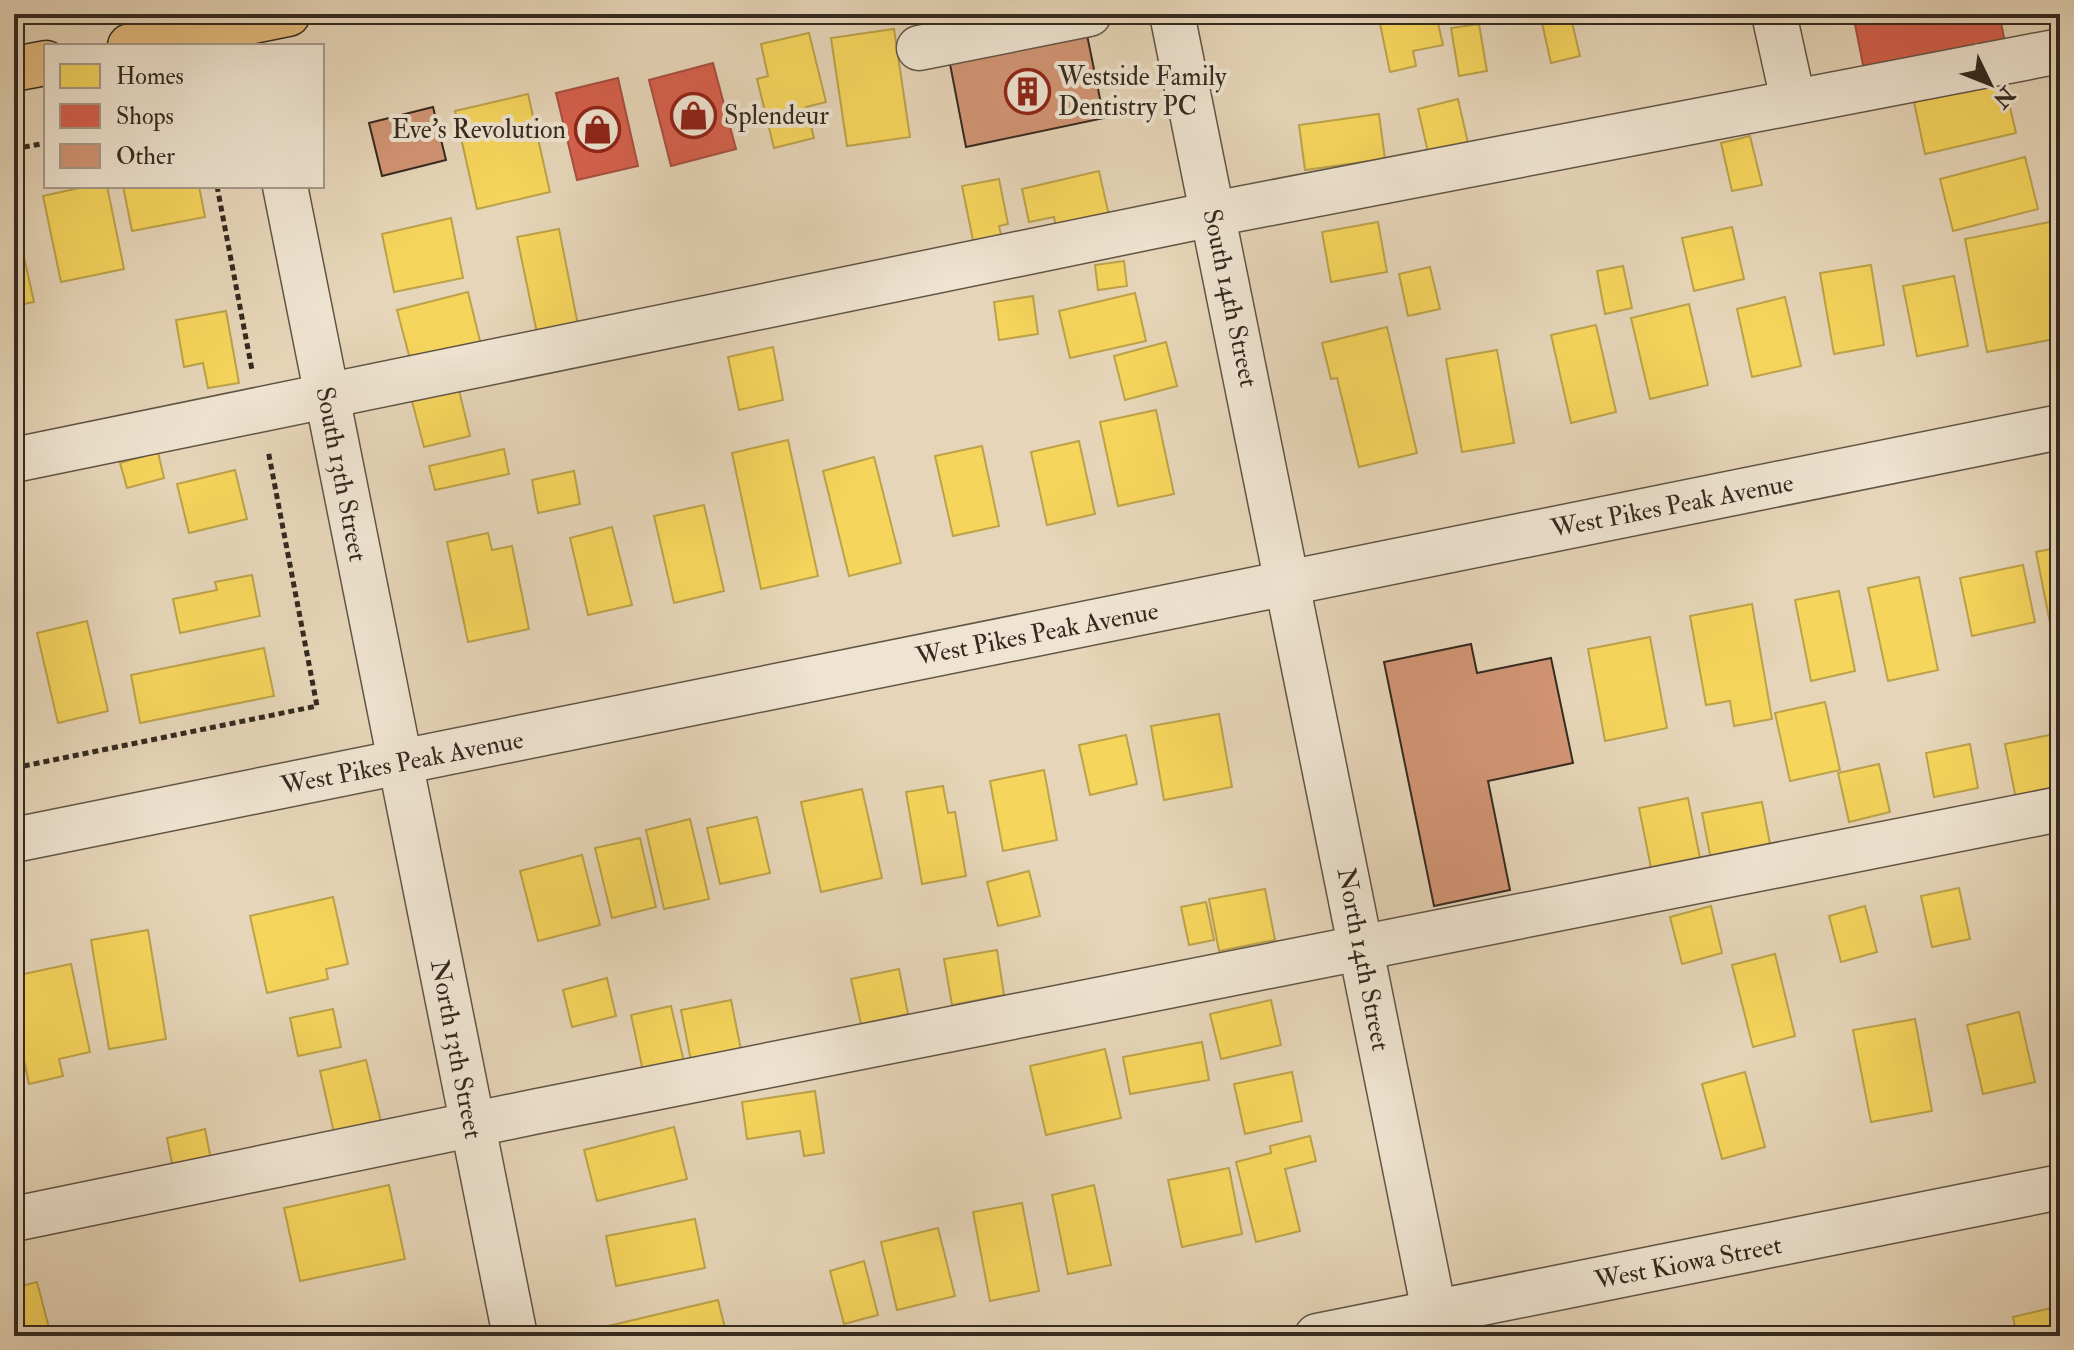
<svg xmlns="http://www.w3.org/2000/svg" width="2074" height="1350" viewBox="0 0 2074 1350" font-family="'IM FELL Double Pica',serif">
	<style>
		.homes { fill: #f6d55c; stroke: #bca24a; stroke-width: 2 }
		.shops { fill: #d6604d; stroke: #a65040; stroke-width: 2 }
		.building { fill: #d29575; stroke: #352a20; stroke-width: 2 }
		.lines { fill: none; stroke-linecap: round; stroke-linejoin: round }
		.minor-casing { stroke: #615546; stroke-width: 47 }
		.major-casing { stroke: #352a20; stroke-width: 47 }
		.path { stroke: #352a20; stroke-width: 5; stroke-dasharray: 6 4; stroke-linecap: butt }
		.minor { stroke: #efe4d1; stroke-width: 44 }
		.major { stroke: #e3ba7c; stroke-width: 44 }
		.labels { text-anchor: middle; stroke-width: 8; stroke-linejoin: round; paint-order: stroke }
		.poi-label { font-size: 26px; fill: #352a20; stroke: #efe4d1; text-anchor: start }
		.street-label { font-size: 26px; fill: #352a20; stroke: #efe4d1 }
	</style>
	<rect width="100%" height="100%" fill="#e6d5b8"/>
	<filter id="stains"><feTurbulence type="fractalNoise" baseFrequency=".0025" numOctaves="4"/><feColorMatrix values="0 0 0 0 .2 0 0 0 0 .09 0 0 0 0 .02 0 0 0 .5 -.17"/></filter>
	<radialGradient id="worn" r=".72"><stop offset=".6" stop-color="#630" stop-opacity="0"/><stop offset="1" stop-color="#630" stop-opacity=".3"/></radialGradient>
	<g class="homes">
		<path d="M1257,14H1298L1299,17L1259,24Z"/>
		<path d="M1378,14H1436L1443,45L1413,51L1416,66L1390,72Z"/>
		<path d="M1540,14H1570L1580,56L1551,63Z"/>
		<path d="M1479,24L1487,71L1459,76L1451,28Z"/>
		<path d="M894,29L910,137L847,146L831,38Z"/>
		<path d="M809,33L826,102L806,107L814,138L774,148L757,79L768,76L761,44Z"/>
		<path d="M2004,81L2016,133L1925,154L1914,102Z"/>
		<path d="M528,94L550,192L477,209L455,111Z"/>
		<path d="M1458,99L1468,143L1428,152L1418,109Z"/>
		<path d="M1379,114L1385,159L1305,170L1299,125Z"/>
		<path d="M1750,136L1762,185L1732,191L1721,143Z"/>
		<path d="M2025,157L2038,209L1953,231L1940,179Z"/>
		<path d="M1099,171L1110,220L1057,232L1054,217L1029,222L1022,189Z"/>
		<path d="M999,179L1008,224L999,226L1002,239L974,245L962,186Z"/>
		<path d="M88,186H107L124,269L61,282L43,196Z"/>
		<path d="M123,186H199L205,217L132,231Z"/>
		<path d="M14,212L34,302L14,306Z"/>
		<path d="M451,218L463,278L394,292L382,234Z"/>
		<path d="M2060,220V338L1987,352L1965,239Z"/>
		<path d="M1378,222L1387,272L1331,282L1322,232Z"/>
		<path d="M1732,227L1744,279L1694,291L1682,238Z"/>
		<path d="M559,229L579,330L538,338L517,237Z"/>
		<path d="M1124,261L1127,286L1098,290L1095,265Z"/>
		<path d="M1871,265L1884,345L1834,354L1820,273Z"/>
		<path d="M1623,266L1632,308L1605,314L1597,271Z"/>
		<path d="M1430,267L1440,309L1408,316L1399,274Z"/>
		<path d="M1954,276L1968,346L1917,356L1903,286Z"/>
		<path d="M468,292L481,345L411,363L397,310Z"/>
		<path d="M1135,293L1146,341L1070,358L1059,311Z"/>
		<path d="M1033,296L1038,334L999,340L994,302Z"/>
		<path d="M1785,297L1801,366L1752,377L1737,309Z"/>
		<path d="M1689,304L1708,385L1650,399L1631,318Z"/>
		<path d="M226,311L239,383L208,388L203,363L184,367L176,320Z"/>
		<path d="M1596,325L1616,412L1571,423L1551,335Z"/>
		<path d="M1387,327L1417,453L1359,467L1337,378L1331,379L1322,343Z"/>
		<path d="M1166,342L1177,386L1125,400L1114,356Z"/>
		<path d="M773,347L783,400L739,410L728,357Z"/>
		<path d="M1497,350L1514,443L1462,452L1446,359Z"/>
		<path d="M459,390L470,436L424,447L412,401Z"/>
		<path d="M1156,410L1174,494L1118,506L1100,422Z"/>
		<path d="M788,440L818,576L761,589L732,453Z"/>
		<path d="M1079,441L1095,514L1047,525L1031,452Z"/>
		<path d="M982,446L999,526L953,536L935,456Z"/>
		<path d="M504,449L509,474L435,490L429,466Z"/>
		<path d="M158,452L164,478L127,488L120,463Z"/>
		<path d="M874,457L901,563L849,576L823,471Z"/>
		<path d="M235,470L247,519L189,533L177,484Z"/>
		<path d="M574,471L580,504L538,513L532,480Z"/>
		<path d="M704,505L724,591L674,603L654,516Z"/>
		<path d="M612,527L632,605L588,615L570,538Z"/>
		<path d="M488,533L492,550L512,546L529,629L468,642L447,542Z"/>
		<path d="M2060,547V632L2052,633L2036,552Z"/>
		<path d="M2023,565L2035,622L1972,636L1960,578Z"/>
		<path d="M252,575L260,616L180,633L173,599L217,590L215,582Z"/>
		<path d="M1919,577L1938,670L1888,681L1868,588Z"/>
		<path d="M1839,591L1855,671L1811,681L1795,600Z"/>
		<path d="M1752,604L1772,719L1734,726L1730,701L1706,705L1690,616Z"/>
		<path d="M87,621L108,711L58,723L37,633Z"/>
		<path d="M1650,637L1667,728L1605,741L1588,649Z"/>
		<path d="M264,648L274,696L140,723L131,675Z"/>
		<path d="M1825,702L1840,770L1790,781L1775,713Z"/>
		<path d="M1219,714L1232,787L1164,800L1151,726Z"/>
		<path d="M2055,734L2060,759V789L2018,809L2005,744Z"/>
		<path d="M1126,735L1137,784L1090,795L1079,745Z"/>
		<path d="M1970,744L1978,788L1934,797L1926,753Z"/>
		<path d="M1879,764L1890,812L1849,822L1838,773Z"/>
		<path d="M1044,770L1057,840L1003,851L990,781Z"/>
		<path d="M943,786L948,813L955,812L966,876L922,884L906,792Z"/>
		<path d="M862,789L882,878L821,892L801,802Z"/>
		<path d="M1688,798L1702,868L1653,878L1639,808Z"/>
		<path d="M1762,802L1772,854L1712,865L1702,813Z"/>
		<path d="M757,817L770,873L720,884L707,828Z"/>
		<path d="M690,819L709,899L664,909L646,830Z"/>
		<path d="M640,838L656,907L612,918L595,848Z"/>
		<path d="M582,855L600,925L538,941L520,871Z"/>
		<path d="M1029,871L1040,916L998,926L987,882Z"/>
		<path d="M1959,888L1970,939L1932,947L1921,896Z"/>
		<path d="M1265,889L1275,940L1219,951L1209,899Z"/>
		<path d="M333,897L348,964L326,969L328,979L267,993L250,916Z"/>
		<path d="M1206,902L1214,940L1189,945L1181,907Z"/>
		<path d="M1711,906L1722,953L1682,964L1670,917Z"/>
		<path d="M1865,906L1877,952L1841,962L1829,916Z"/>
		<path d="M148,930L166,1039L109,1049L91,940Z"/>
		<path d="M997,950L1004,995L952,1005L944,959Z"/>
		<path d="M1775,954L1795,1036L1753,1047L1732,965Z"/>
		<path d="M71,964L90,1052L59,1059L63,1076L29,1084L14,1012V976Z"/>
		<path d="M899,969L908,1014L861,1024L851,979Z"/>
		<path d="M607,978L616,1016L572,1027L563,990Z"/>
		<path d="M731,1000L741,1050L691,1061L681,1010Z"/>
		<path d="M1271,1000L1281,1045L1221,1059L1210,1014Z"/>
		<path d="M671,1006L684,1062L643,1071L631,1015Z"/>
		<path d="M333,1009L341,1047L298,1056L290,1018Z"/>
		<path d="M2019,1012L2035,1082L1983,1094L1967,1025Z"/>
		<path d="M1915,1019L1932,1111L1871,1122L1853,1030Z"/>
		<path d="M1202,1042L1209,1080L1130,1094L1123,1057Z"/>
		<path d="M1105,1049L1121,1118L1046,1135L1030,1066Z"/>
		<path d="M366,1060L382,1126L335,1137L320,1071Z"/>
		<path d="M1292,1072L1302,1121L1245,1134L1234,1084Z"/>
		<path d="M1745,1072L1765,1147L1722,1159L1702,1084Z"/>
		<path d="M815,1091L824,1153L804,1156L800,1131L747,1139L742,1102Z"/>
		<path d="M674,1127L687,1179L597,1201L584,1150Z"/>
		<path d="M205,1129L213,1170L175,1179L167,1138Z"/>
		<path d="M1310,1136L1316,1161L1285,1169L1300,1231L1256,1242L1236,1162L1271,1153L1270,1146Z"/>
		<path d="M1229,1168L1242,1234L1182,1247L1168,1180Z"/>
		<path d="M389,1185L405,1259L300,1281L284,1208Z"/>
		<path d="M1094,1185L1111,1265L1068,1274L1052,1195Z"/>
		<path d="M1022,1203L1039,1291L990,1301L973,1212Z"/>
		<path d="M695,1219L705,1268L616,1286L606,1236Z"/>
		<path d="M938,1228L955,1296L897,1310L881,1242Z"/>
		<path d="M864,1261L878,1315L844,1324L830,1271Z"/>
		<path d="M37,1282L49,1328L14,1336V1288Z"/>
		<path d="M718,1300L727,1336H610L608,1326Z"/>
		<path d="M2060,1306V1336H2017L2013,1317Z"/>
		<path d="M1988,1328L1989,1336H1945Z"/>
	</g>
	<g class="shops">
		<path d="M1853,14H1973L1975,22L2000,17L2005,43L1864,70Z"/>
		<path d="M713,63L736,149L671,166L649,80Z"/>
		<path d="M618,78L638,166L577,180L556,93Z"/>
	</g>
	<g class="building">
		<path d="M1087,35L1104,118L966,147L950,64Z"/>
		<path d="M433,107L446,160L382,176L369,123Z"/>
		<path d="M1471,644L1477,673L1551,658L1573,763L1488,781L1510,890L1434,906L1384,662Z"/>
	</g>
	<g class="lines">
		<defs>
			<g id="minor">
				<path d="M1172,14L1439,1336"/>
				<path d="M1774,14L1793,100"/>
				<path d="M919,48L1089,14"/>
				<path d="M285,186L515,1336"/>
				<path d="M14,460L1213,214L2060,51"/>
				<path d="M14,840L2060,427"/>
				<path d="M14,1219L538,1111L2060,809"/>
				<path d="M1317,1336L2060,1187"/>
			</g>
			<g id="major">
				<path d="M130,46L288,14"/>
				<path d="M14,69L46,63"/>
			</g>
		</defs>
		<use href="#minor" class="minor-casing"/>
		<use href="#major" class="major-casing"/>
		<g class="path">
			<path d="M14,149L46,143"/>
			<path d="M217,186L252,370"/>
			<path d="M14,768L317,706L268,450"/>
		</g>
		<use href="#minor" class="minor"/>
		<use href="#major" class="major"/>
	</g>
	<defs>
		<symbol id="building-ring" viewBox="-11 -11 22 22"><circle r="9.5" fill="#efe4d1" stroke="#8f2418" stroke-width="1.5"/><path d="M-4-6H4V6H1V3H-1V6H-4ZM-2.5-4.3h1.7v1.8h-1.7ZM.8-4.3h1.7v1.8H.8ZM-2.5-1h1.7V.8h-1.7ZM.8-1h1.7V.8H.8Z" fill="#8f2418"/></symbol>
		<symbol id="shop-ring" viewBox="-11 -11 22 22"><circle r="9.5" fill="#efe4d1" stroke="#8f2418" stroke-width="1.5"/><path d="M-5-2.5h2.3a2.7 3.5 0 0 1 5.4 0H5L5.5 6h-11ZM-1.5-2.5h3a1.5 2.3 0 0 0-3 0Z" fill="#8f2418"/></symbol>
	</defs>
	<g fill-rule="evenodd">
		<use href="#building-ring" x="1002" y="66" width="51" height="51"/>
		<use href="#shop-ring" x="668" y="90" width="51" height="51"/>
		<use href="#shop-ring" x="572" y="104" width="51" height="51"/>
	</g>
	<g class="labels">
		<g class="poi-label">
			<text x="1058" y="85">Westside Family<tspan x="1058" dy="30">Dentistry PC</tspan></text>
			<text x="724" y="124">Splendeur</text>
			<text x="566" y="138" text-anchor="end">Eve's Revolution</text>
		</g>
		<g class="street-label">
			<text transform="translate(1231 298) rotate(78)" y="9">South 14th Street</text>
			<text transform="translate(342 474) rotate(79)" y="9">South 13th Street</text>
			<text transform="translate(1672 505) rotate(-11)" y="9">West Pikes Peak Avenue</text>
			<text transform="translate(1037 633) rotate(-11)" y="9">West Pikes Peak Avenue</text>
			<text transform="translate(402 762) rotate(-11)" y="9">West Pikes Peak Avenue</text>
			<text transform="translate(1364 959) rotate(79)" y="9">North 14th Street</text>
			<text transform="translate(457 1049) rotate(79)" y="9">North 13th Street</text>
			<text transform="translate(1688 1262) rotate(-11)" y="9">West Kiowa Street</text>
		</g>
	</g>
	<rect width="2074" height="1350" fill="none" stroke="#e6d5b8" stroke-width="48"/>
	<rect x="16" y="16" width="2042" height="1318" fill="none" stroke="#352a20" stroke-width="4"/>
	<rect x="24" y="24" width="2026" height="1302" fill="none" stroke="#352a20" stroke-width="2"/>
	<rect x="44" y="44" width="280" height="144" fill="#efe4d1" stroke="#a59a8a" stroke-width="2"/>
	<rect x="60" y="64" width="40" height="24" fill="#f6d55c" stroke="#a59a8a" stroke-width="2"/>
	<text x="116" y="84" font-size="24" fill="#352a20">Homes</text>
	<rect x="60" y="104" width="40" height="24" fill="#d6604d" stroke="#a59a8a" stroke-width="2"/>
	<text x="116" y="124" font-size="24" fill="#352a20">Shops</text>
	<rect x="60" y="144" width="40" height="24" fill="#d29575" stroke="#a59a8a" stroke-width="2"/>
	<text x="116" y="164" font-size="24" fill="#352a20">Other</text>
	<g transform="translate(1990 84) rotate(133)" stroke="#efe4d1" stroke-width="6" paint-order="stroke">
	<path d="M0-6L14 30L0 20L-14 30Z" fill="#352a20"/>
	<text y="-12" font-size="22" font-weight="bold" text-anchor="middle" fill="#352a20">N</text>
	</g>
	<rect width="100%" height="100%" filter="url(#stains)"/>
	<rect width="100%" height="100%" fill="url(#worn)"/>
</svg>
